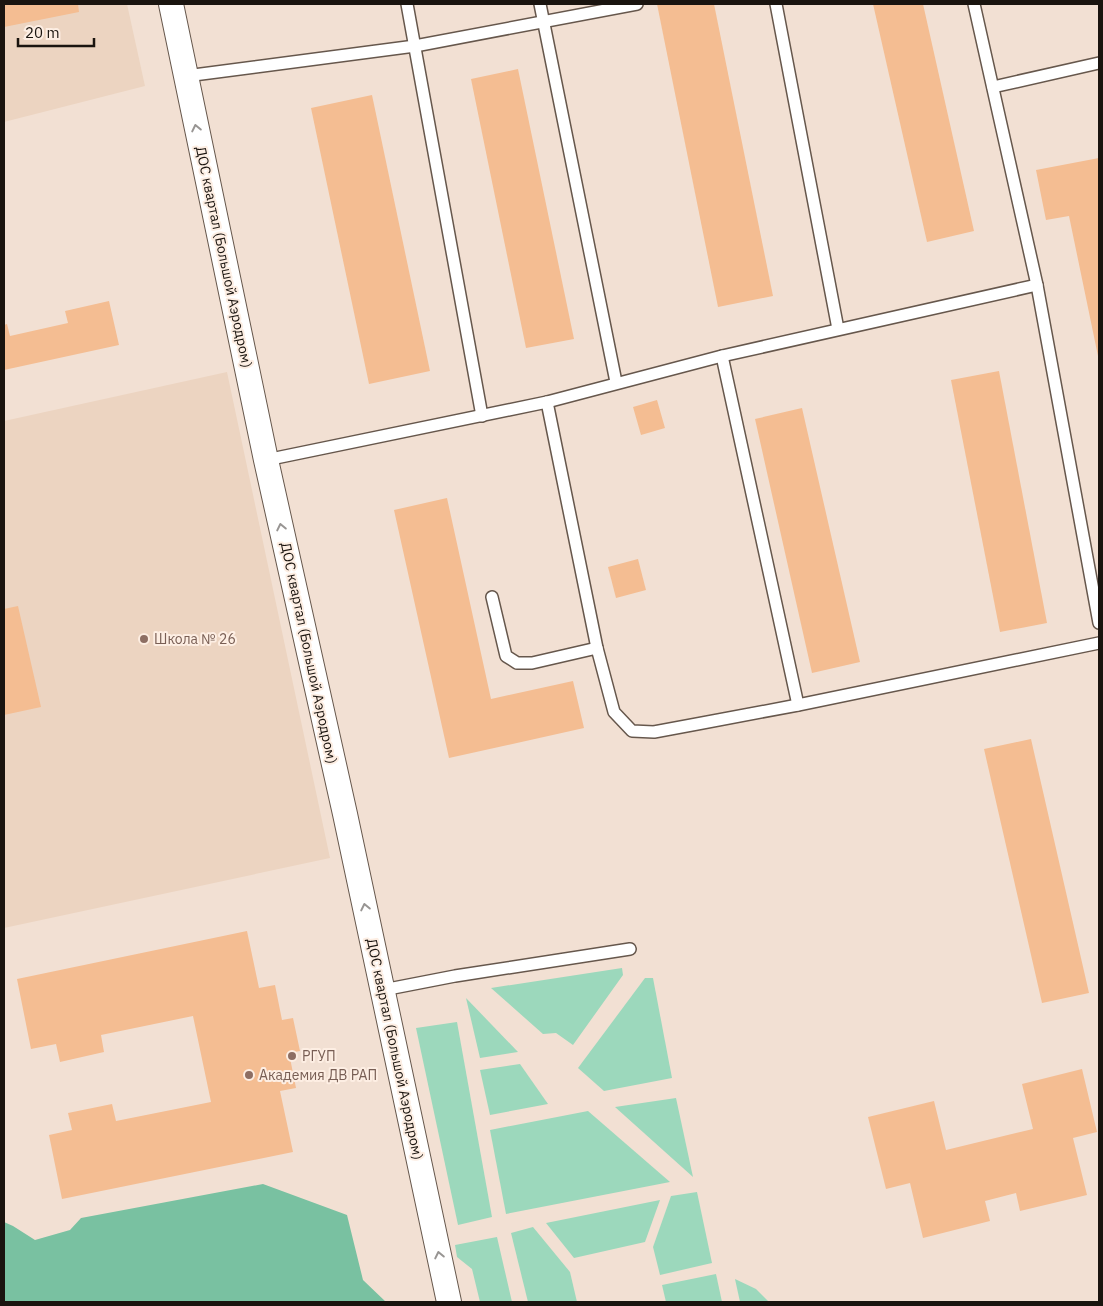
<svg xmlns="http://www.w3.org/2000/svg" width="1103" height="1306" viewBox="0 0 1103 1306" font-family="'IBM Plex Sans',sans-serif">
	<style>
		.built { fill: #ecd4c1 }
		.green { fill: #9cd8bc }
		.forest { fill: #79c1a1 }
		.building { fill: #f4bd92 }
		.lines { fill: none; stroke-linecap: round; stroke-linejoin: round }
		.service-casing { stroke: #66574c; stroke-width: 14 }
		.minor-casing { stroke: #66574c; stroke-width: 26 }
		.service { stroke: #fff; stroke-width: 11 }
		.minor { stroke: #fff; stroke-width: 24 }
		.oneway { stroke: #989593 }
		.education-dot { fill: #8d6e63; stroke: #fdeee3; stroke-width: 2 }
		.labels { text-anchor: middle; stroke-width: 4; stroke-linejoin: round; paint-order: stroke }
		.street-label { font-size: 14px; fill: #1a140f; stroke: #fdeee3 }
		.education-label { font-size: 14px; fill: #785e54; stroke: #fdeee3; text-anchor: start }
	</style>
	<rect width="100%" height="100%" fill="#f2e0d3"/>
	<g class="built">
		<path d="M4,4H127L145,86L4,122Z"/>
		<path d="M227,372L330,858L4,928V421Z"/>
	</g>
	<g class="green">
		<path d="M622,968L623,975L573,1045L556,1033L543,1034L491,988Z"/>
		<path d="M645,978H653L672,1078L604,1091L578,1068Z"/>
		<path d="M466,998L518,1052L480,1058Z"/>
		<path d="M457,1022L492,1217L458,1225L416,1028Z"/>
		<path d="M520,1064L548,1104L490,1115L480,1070Z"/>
		<path d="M676,1098L693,1177L615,1107Z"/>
		<path d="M588,1111L670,1182L506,1214L490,1130Z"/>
		<path d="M697,1192L712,1263L660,1275L653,1247L671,1196Z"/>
		<path d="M660,1200L645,1242L574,1258L546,1223Z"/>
		<path d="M533,1227L570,1272L577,1302H528L511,1233Z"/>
		<path d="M497,1237L512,1302H480L472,1269L457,1257L455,1245Z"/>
		<path d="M716,1274L722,1302H666L662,1285Z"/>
		<path d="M735,1279L756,1289L769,1302H740Z"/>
	</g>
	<path class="forest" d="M263,1184L347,1215L363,1280L386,1302H4V1222L13,1226L35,1240L70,1230L81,1218Z"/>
	<g class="building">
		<path d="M4,4H78L79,12L4,27Z"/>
		<path d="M657,4H714L773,296L718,307Z"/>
		<path d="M873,4H923L974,231L927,242Z"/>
		<path d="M518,69L574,339L526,348L471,79Z"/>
		<path d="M372,95L430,371L369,384L311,108Z"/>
		<path d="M1099,158V356H1098L1069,216L1046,220L1036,170Z"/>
		<path d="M109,301L119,345L4,370V325L7,324L10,336L68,323L65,311Z"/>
		<path d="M999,371L1047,623L1000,632L951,380Z"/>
		<path d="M657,400L665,428L641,435L633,407Z"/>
		<path d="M802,408L860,662L812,673L755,419Z"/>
		<path d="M447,498L491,699L573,681L584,728L449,758L394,510Z"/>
		<path d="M638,559L646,590L616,598L608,567Z"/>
		<path d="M18,606L41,707L4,715V609Z"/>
		<path d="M1031,739L1089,993L1042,1003L984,749Z"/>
		<path d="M247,931L259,988L275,985L282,1020L293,1018L300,1051L289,1053L296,1088L280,1091L293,1152L62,1199L49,1135L72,1130L68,1113L112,1104L116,1121L211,1102L193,1016L101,1035L104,1052L60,1062L56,1044L31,1049L17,979Z"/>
		<path d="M1082,1069L1097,1132L1073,1138L1087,1195L1020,1211L1016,1193L985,1201L990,1221L923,1238L910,1183L886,1189L868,1117L934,1101L946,1150L1033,1129L1022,1084Z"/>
	</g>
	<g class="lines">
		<defs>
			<g id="service">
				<path d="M407,4L482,416"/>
				<path d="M540,4L616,382"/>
				<path d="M776,4L838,329"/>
				<path d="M974,4L1037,285L1099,623"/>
				<path d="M186,76L415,46L637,4"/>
				<path d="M993,87L1099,63"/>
				<path d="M722,356L798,705"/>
				<path d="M547,402L597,648L614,712L632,731L654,732L697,724L798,705L1099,643"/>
				<path d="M266,460L547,402L722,356L1037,285"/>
				<path d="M492,597L506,656L517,663H532L597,648"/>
				<path d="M383,990L455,976L630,949"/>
			</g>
			<path id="minor" d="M171,4L266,460L345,814L449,1302"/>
		</defs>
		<use href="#service" class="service-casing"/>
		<use href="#minor" class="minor-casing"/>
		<use href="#service" class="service"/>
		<use href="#minor" class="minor"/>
	</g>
	<defs><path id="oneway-chevron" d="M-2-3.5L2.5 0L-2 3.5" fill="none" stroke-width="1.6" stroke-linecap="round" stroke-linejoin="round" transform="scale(1.25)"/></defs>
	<g class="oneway">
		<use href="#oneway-chevron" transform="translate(196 128) rotate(-102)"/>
		<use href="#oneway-chevron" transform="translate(281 527) rotate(-102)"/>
		<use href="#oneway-chevron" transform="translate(365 907) rotate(-102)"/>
		<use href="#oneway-chevron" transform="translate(439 1255) rotate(-102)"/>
	</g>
	<g class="education-dot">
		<circle cx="144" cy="639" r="5"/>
		<circle cx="292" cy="1056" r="5"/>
		<circle cx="249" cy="1075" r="5"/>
	</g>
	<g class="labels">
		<g class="street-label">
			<text transform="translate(224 257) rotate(78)" y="5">ДОС квартал (Большой Аэродром)</text>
			<text transform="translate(309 653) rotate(78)" y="5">ДОС квартал (Большой Аэродром)</text>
			<text transform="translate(395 1049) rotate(78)" y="5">ДОС квартал (Большой Аэродром)</text>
		</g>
		<g class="education-label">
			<text x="154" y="644">Школа № 26</text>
			<text x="302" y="1061">РГУП</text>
			<text x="259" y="1080">Академия ДВ РАП</text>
		</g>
	</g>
	<rect width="1103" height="1306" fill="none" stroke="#1a140f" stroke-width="10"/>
	<path d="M18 38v8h76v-8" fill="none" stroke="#1a140f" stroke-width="2.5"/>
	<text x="25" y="38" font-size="15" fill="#1a140f" stroke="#fdeee3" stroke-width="4" paint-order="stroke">20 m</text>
</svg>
